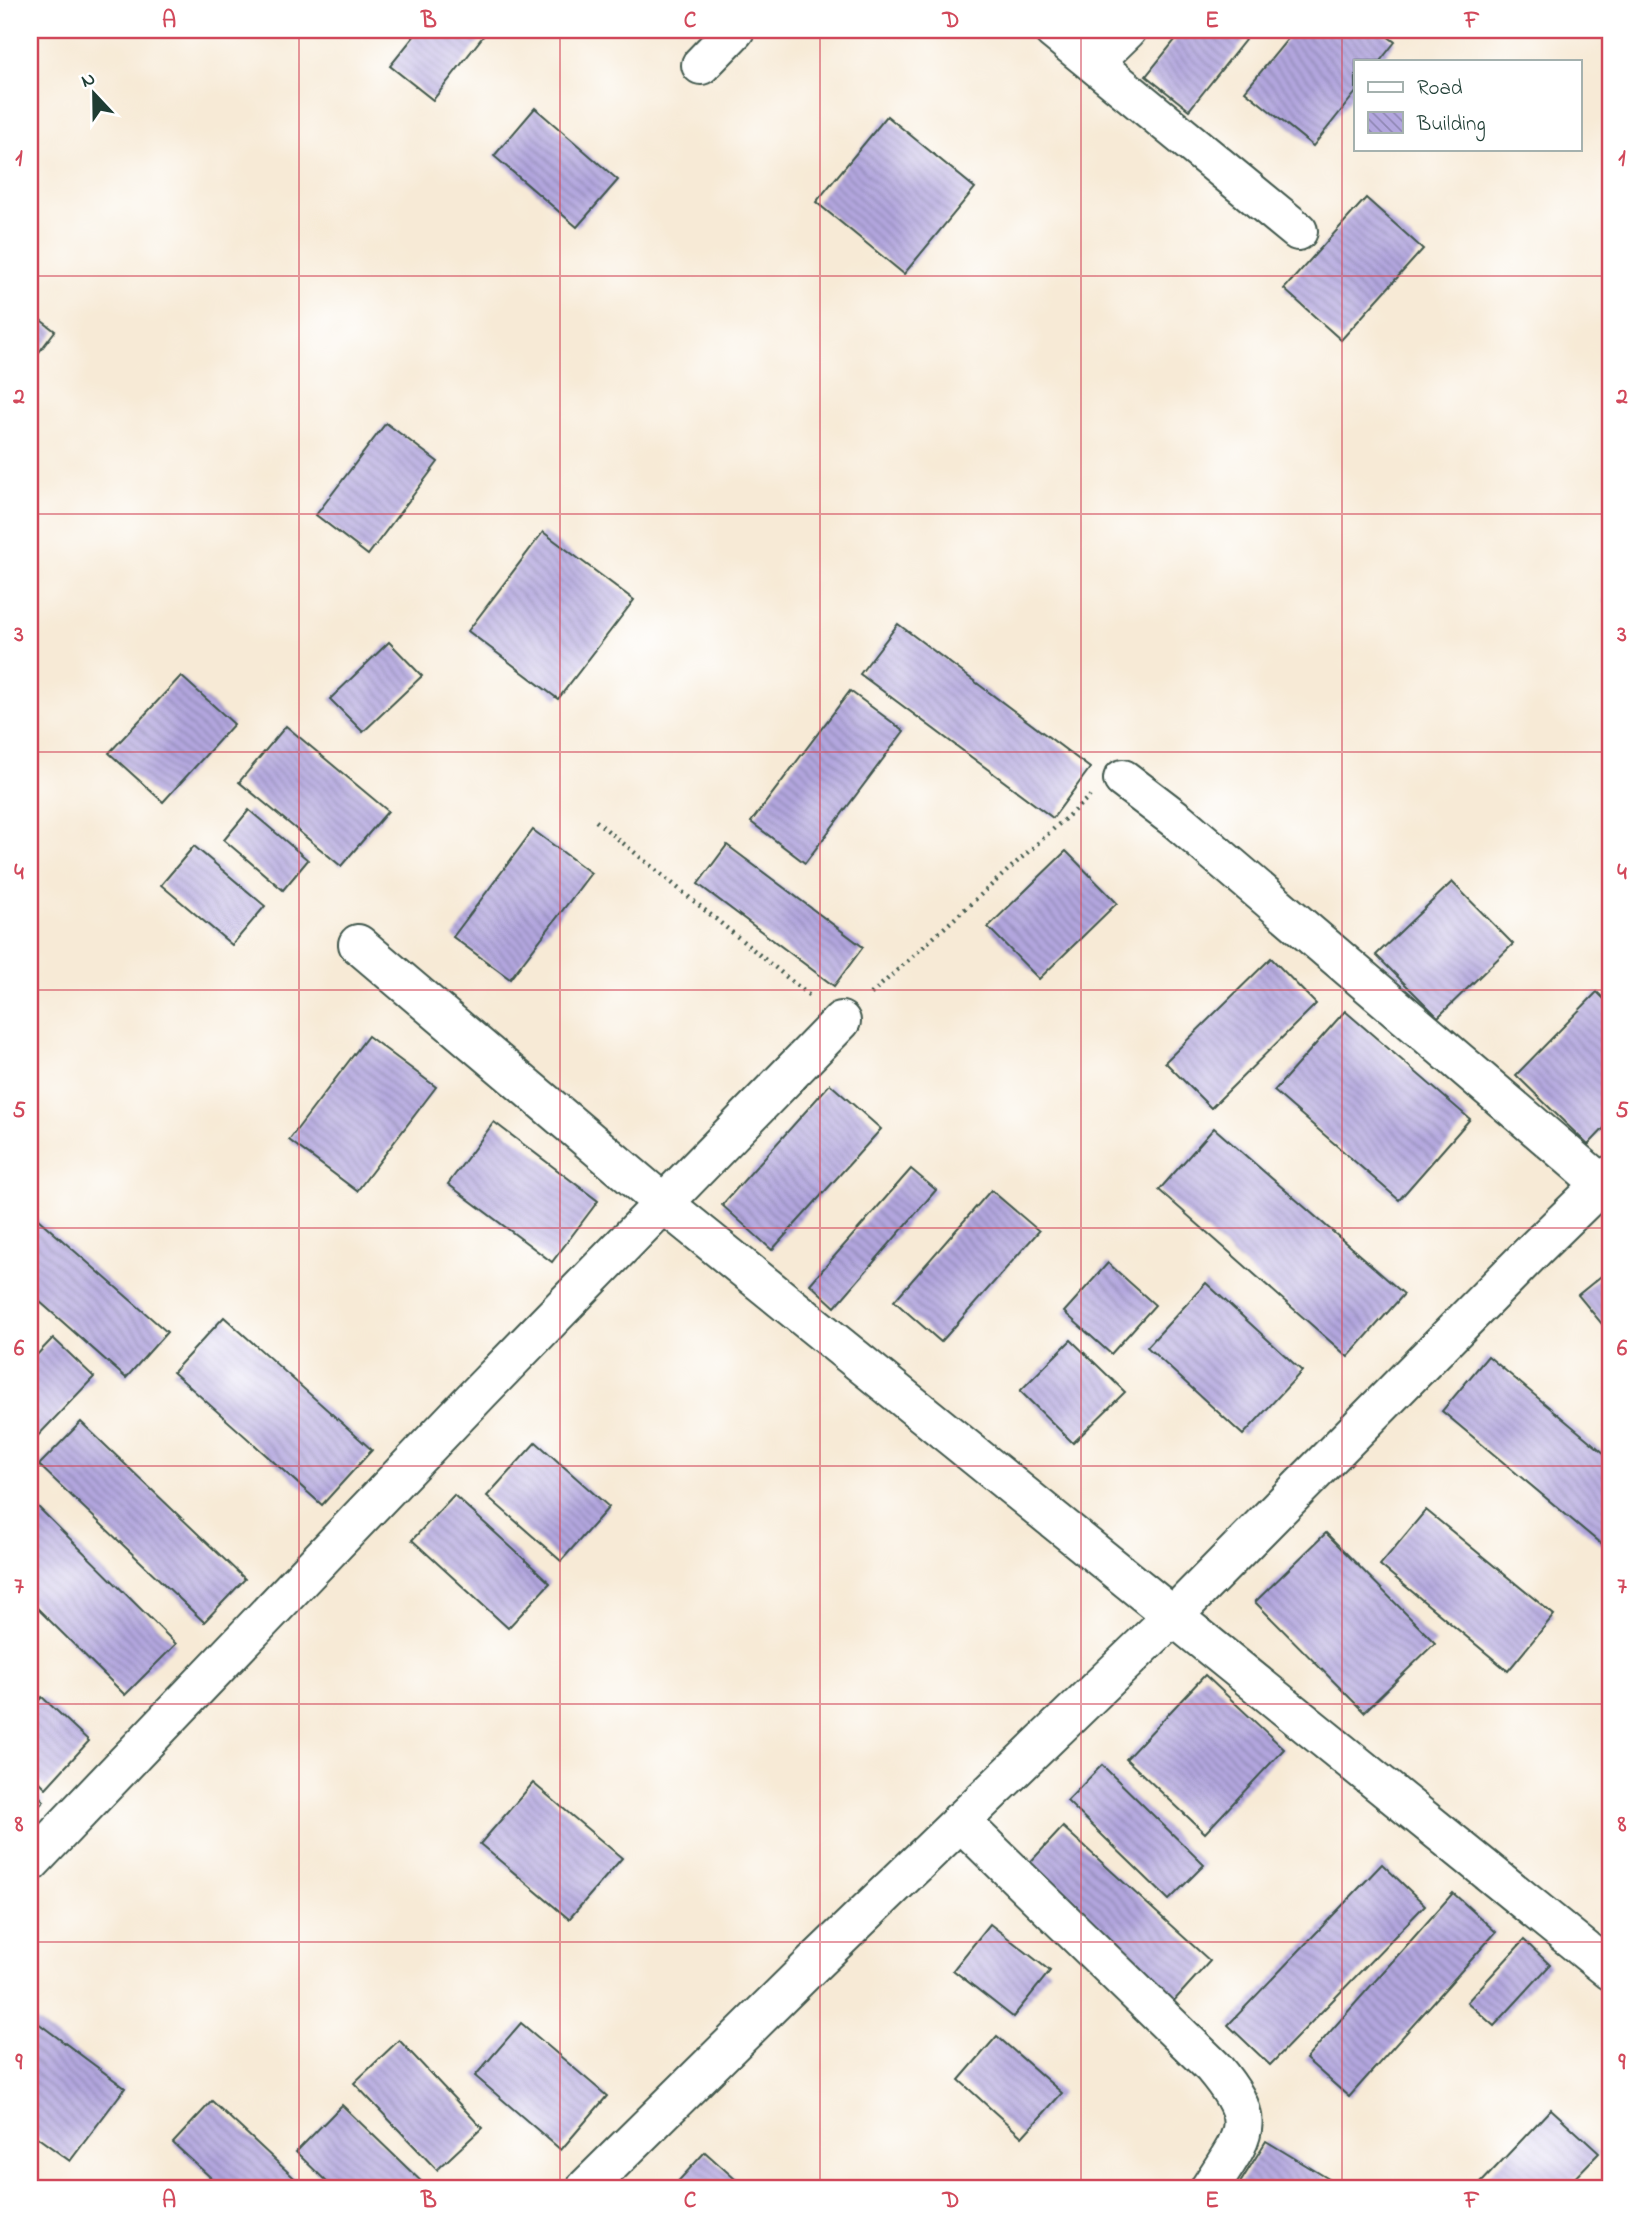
<svg xmlns="http://www.w3.org/2000/svg" width="1641" height="2218" viewBox="0 0 1641 2218" font-family="'Indie Flower',sans-serif">
	<style>
		.building { fill: url(#building-back-hatch) }
		.lines { fill: none; stroke-linecap: round; stroke-linejoin: round }
		.street-casing { stroke: #3f574c; stroke-width: 42 }
		.path { stroke: #3f574c; stroke-width: 4.5; stroke-dasharray: 2 5; stroke-linecap: butt }
		.street { stroke: #fff; stroke-width: 38 }
		.grid { fill: none; stroke: #d1495b; stroke-width: 2; stroke-opacity: 0.55 }
		.neatline { fill: none; stroke: #d1495b; stroke-width: 2.5 }
		.grid-label { font-size: 23px; text-anchor: middle; font-weight: bold; fill: #d1495b }
	</style>
	<defs>
		<pattern id="building-back-hatch" width="6" height="6" patternUnits="userSpaceOnUse" patternTransform="scale(1.75)"><rect width="6" height="6" fill="#b2a6de"/><path d="M-1 5l2 2M0 0l6 6M5-1l2 2" fill="none" stroke="#9088b5"/></pattern>
	</defs>
	<rect width="100%" height="100%" fill="#fff"/>
	<filter id="ink" filterUnits="userSpaceOnUse"><feTurbulence type="fractalNoise" baseFrequency=".0143" numOctaves="2"/><feDisplacementMap in="SourceGraphic" scale="14" xChannelSelector="R" yChannelSelector="G"/><feConvolveMatrix kernelMatrix="1 2 1 2 8 2 1 2 1" color-interpolation-filters="sRGB"/></filter>
	<filter id="wash" filterUnits="userSpaceOnUse"><feTurbulence type="fractalNoise" baseFrequency=".00686" numOctaves="4" result="noise"/><feDisplacementMap in="SourceGraphic" scale="28" xChannelSelector="R" yChannelSelector="G"/><feGaussianBlur stdDeviation="1.57" result="paint"/><feColorMatrix in="noise" values="0 0 0 0 0 0 0 0 0 0 0 0 0 0 0 0 0 1.4 0 .05"/><feComposite in="paint" operator="in"/></filter>
	<g filter="url(#wash)">
		<rect width="100%" height="100%" fill="#f7ead6"/>
		<g id="blocks">
			<g class="building">
				<path d="M419,30H488L433,100L390,66Z"/>
				<path d="M1183,30H1253L1189,110L1146,76Z"/>
				<path d="M1295,30H1379L1395,42L1380,61H1356V92L1313,146L1245,91Z"/>
				<path d="M535,108L618,180L577,227L494,156Z"/>
				<path d="M887,116L975,188L904,274L816,202Z"/>
				<path d="M1366,198L1423,249L1341,340L1284,289Z"/>
				<path d="M30,312L55,331L30,364Z"/>
				<path d="M386,423L438,462L368,555L316,515Z"/>
				<path d="M543,532L634,600L558,699L468,631Z"/>
				<path d="M1611,593V611L1603,601Z"/>
				<path d="M898,624L1090,768L1053,818L860,674Z"/>
				<path d="M389,642L422,676L363,732L330,699Z"/>
				<path d="M181,676L234,724L163,802L109,753Z"/>
				<path d="M850,691L904,731L805,863L751,822Z"/>
				<path d="M286,726L388,811L341,866L239,782Z"/>
				<path d="M249,810L308,860L283,890L224,840Z"/>
				<path d="M533,830L591,873L510,979L453,937Z"/>
				<path d="M727,845L863,947L834,986L698,884Z"/>
				<path d="M194,846L265,906L232,945L161,885Z"/>
				<path d="M1066,851L1117,903L1039,979L988,927Z"/>
				<path d="M1452,882L1513,944L1438,1017L1376,955Z"/>
				<path d="M1271,958L1316,1004L1211,1108L1165,1062Z"/>
				<path d="M1597,992L1611,1006V1121L1588,1145L1516,1075Z"/>
				<path d="M1345,1011L1470,1119L1399,1200L1274,1091Z"/>
				<path d="M368,1036L436,1087L357,1191L289,1140Z"/>
				<path d="M830,1084L881,1129L772,1250L722,1205Z"/>
				<path d="M494,1122L598,1201L552,1262L448,1184Z"/>
				<path d="M1214,1128L1404,1294L1348,1357L1159,1190Z"/>
				<path d="M911,1169L936,1190L835,1307L810,1284Z"/>
				<path d="M991,1190L1039,1231L941,1342L894,1301Z"/>
				<path d="M30,1212L167,1332L126,1378L30,1293Z"/>
				<path d="M1108,1263L1155,1305L1111,1354L1064,1312Z"/>
				<path d="M1611,1268V1335L1578,1295Z"/>
				<path d="M1206,1283L1302,1371L1243,1435L1147,1347Z"/>
				<path d="M224,1317L372,1450L322,1505L173,1372Z"/>
				<path d="M53,1338L94,1377L30,1444V1362Z"/>
				<path d="M1071,1340L1125,1392L1073,1443L1020,1391Z"/>
				<path d="M1488,1356L1611,1459V1543L1607,1549L1442,1411Z"/>
				<path d="M81,1422L245,1579L204,1622L39,1465Z"/>
				<path d="M536,1442L609,1507L561,1561L487,1496Z"/>
				<path d="M454,1495L550,1583L508,1628L412,1540Z"/>
				<path d="M30,1499L176,1644L125,1695L30,1601Z"/>
				<path d="M1426,1510L1554,1615L1508,1671L1380,1565Z"/>
				<path d="M1326,1533L1435,1643L1364,1712L1255,1602Z"/>
				<path d="M1205,1675L1284,1749L1205,1833L1126,1759Z"/>
				<path d="M42,1697L89,1741L46,1788L30,1772V1710Z"/>
				<path d="M1102,1765L1204,1865L1169,1900L1067,1801Z"/>
				<path d="M533,1783L622,1858L569,1919L480,1844Z"/>
				<path d="M30,1787L44,1801L30,1815Z"/>
				<path d="M1063,1827L1210,1961L1171,2004L1023,1870Z"/>
				<path d="M1382,1864L1425,1905L1270,2065L1228,2025Z"/>
				<path d="M1453,1893L1496,1932L1349,2097L1306,2059Z"/>
				<path d="M990,1924L1050,1971L1013,2017L953,1970Z"/>
				<path d="M1524,1940L1550,1965L1494,2026L1467,2002Z"/>
				<path d="M30,2017L125,2088L70,2161L30,2132Z"/>
				<path d="M521,2023L607,2096L561,2150L475,2076Z"/>
				<path d="M997,2036L1062,2093L1022,2137L959,2080Z"/>
				<path d="M399,2040L482,2128L437,2170L354,2083Z"/>
				<path d="M212,2101L305,2188H222L173,2143Z"/>
				<path d="M342,2105L428,2188H333L296,2152Z"/>
				<path d="M1551,2109L1599,2153L1565,2188H1485L1480,2184Z"/>
				<path d="M1266,2141L1337,2184L1334,2188H1237Z"/>
				<path d="M705,2152L745,2188H672Z"/>
			</g>
		</g>
	</g>
	<g filter="url(#ink)">
		<use href="#blocks" fill-opacity="0" stroke="#3f574c" stroke-width="2"/>
		<g class="lines">
			<defs>
				<g id="street">
					<path d="M1053,30L1298,231"/>
					<path d="M1094,62L1127,30"/>
					<path d="M701,65L735,30"/>
					<path d="M1123,779L1178,821L1611,1192"/>
					<path d="M358,944L663,1203L1611,1971"/>
					<path d="M960,1821L1213,2067C1260,2123 1245,2133 1210,2188"/>
					<path d="M30,1863L480,1392L841,1021"/>
					<path d="M586,2188L814,1963L1172,1617L1535,1249L1611,1175"/>
				</g>
			</defs>
			<use href="#street" class="street-casing"/>
			<g class="path">
				<path d="M596,821L811,997"/>
				<path d="M871,994L1090,796"/>
			</g>
			<use href="#street" class="street"/>
		</g>
	</g>
	<path class="grid" d="M299,30V2188M560,30V2188M820,30V2188M1081,30V2188M1342,30V2188M30,276H1611M30,514H1611M30,752H1611M30,990H1611M30,1228H1611M30,1466H1611M30,1704H1611M30,1942H1611"/>
	<rect width="1641" height="2218" fill="none" stroke="#fff" stroke-width="77"/>
	<rect x="1354" y="60" width="228" height="91" fill="#ffffff" stroke="#a5b1ae" stroke-width="2"/>
	<rect x="1368" y="82" width="35" height="10" fill="#ffffff" stroke="#a5b1ae" stroke-width="2"/>
	<text x="1417" y="94" font-size="21" fill="#1f3d34">Road</text>
	<rect x="1368" y="112" width="35" height="21" fill="url(#building-back-hatch)" stroke="#a5b1ae" stroke-width="2"/>
	<text x="1417" y="130" font-size="21" fill="#1f3d34">Building</text>
	<g transform="translate(94 94) rotate(338)" stroke="#ffffff" stroke-width="5" paint-order="stroke">
	<path d="M0-5L12 26L0 18L-12 26Z" fill="#1f3d34"/>
	<text y="-10" font-size="19" font-weight="bold" text-anchor="middle" fill="#1f3d34">N</text>
	</g>
	<rect x="38" y="38" width="1564" height="2142" class="neatline"/>
	<g class="grid-label">
		<text x="169" y="27">A</text>
		<text x="429" y="27">B</text>
		<text x="690" y="27">C</text>
		<text x="951" y="27">D</text>
		<text x="1212" y="27">E</text>
		<text x="1472" y="27">F</text>
		<text x="19" y="165">1</text>
		<text x="1622" y="165">1</text>
		<text x="19" y="403">2</text>
		<text x="1622" y="403">2</text>
		<text x="19" y="641">3</text>
		<text x="1622" y="641">3</text>
		<text x="19" y="879">4</text>
		<text x="1622" y="879">4</text>
		<text x="19" y="1117">5</text>
		<text x="1622" y="1117">5</text>
		<text x="19" y="1355">6</text>
		<text x="1622" y="1355">6</text>
		<text x="19" y="1593">7</text>
		<text x="1622" y="1593">7</text>
		<text x="19" y="1831">8</text>
		<text x="1622" y="1831">8</text>
		<text x="19" y="2069">9</text>
		<text x="1622" y="2069">9</text>
		<text x="169" y="2207">A</text>
		<text x="429" y="2207">B</text>
		<text x="690" y="2207">C</text>
		<text x="951" y="2207">D</text>
		<text x="1212" y="2207">E</text>
		<text x="1472" y="2207">F</text>
	</g>
</svg>
